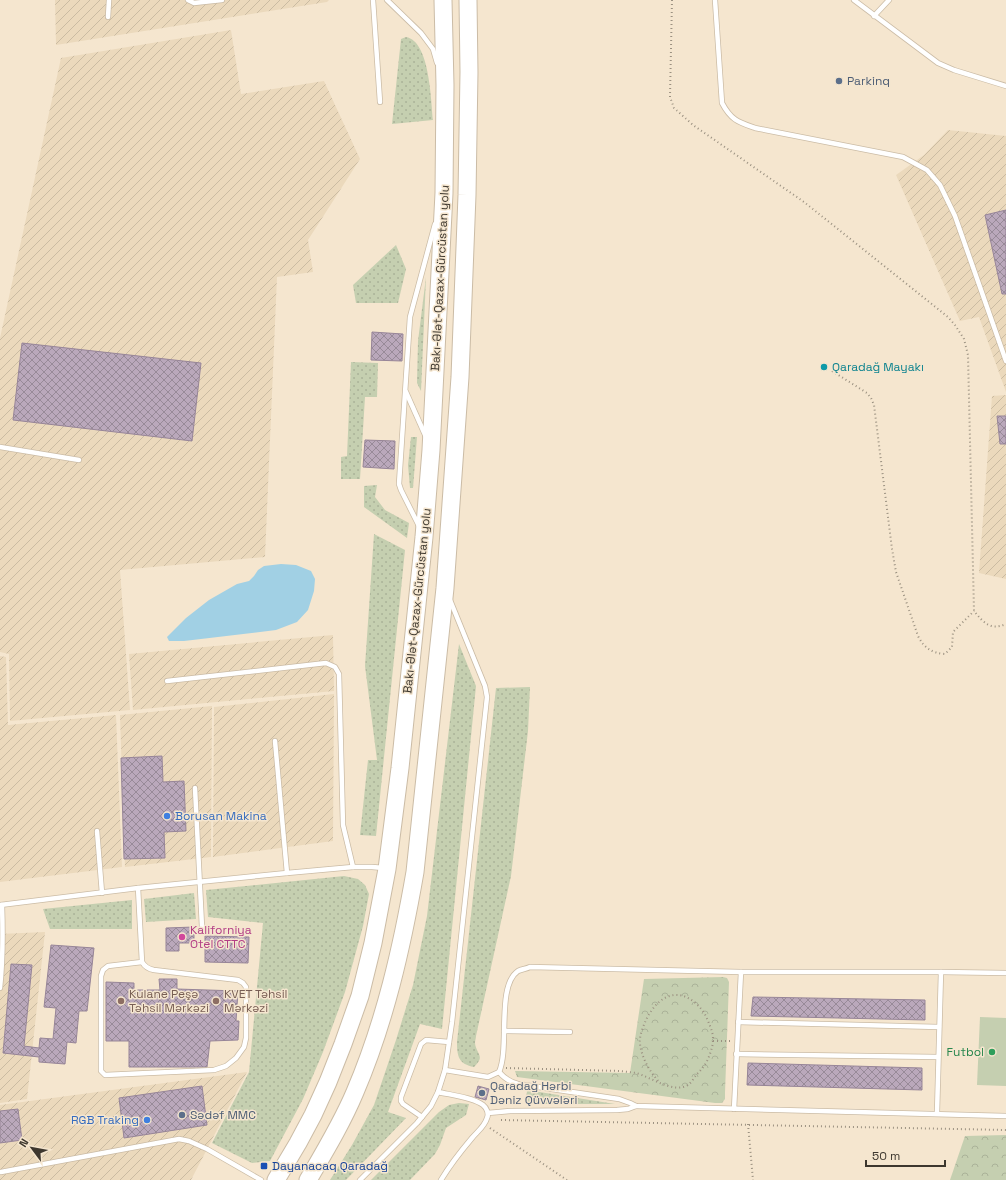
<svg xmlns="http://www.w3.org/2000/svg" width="1006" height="1180" viewBox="0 0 1006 1180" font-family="'Space Grotesk',sans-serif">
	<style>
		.industrial { fill: url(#industrial-furrows) }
		.grass { fill: url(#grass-dots) }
		.park { fill: url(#park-crowns) }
		.pitch { fill: #c5cfb0 }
		.water { fill: #a1d0e4 }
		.building { fill: url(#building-cross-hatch); stroke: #978598 }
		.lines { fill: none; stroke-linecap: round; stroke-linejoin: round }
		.service-casing { stroke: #cbbca6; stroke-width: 6 }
		.motorway-casing { stroke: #cbbca6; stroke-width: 19 }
		.path { stroke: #9b9181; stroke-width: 2; stroke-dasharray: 1 3; stroke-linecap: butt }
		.service { stroke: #fff; stroke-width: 4.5 }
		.motorway { stroke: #fff; stroke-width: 17 }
		.service-dot { fill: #5c6f8a; stroke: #f5e6cf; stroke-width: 1.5 }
		.culture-dot { fill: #0f9aa8; stroke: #f5e6cf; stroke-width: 1.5 }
		.shop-dot { fill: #3f7fe0; stroke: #f5e6cf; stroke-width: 1.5 }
		.hotel-dot { fill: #d1479c; stroke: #f5e6cf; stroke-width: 1.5 }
		.education-dot { fill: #8d6e63; stroke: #f5e6cf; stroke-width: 1.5 }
		.leisure-dot { fill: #2e9e5b; stroke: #f5e6cf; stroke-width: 1.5 }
		.transit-dot { fill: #1a4fb4; stroke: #f5e6cf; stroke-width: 1.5 }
		.labels { text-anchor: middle; stroke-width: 3; stroke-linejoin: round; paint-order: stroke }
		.service-label { font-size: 12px; fill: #4e5e75; stroke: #f5e6cf; text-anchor: start }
		.street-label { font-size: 12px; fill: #3d372e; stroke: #f5e6cf }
		.culture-label { font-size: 12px; fill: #0d838f; stroke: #f5e6cf; text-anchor: start }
		.shop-label { font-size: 12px; fill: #366cbe; stroke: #f5e6cf; text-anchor: start }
		.hotel-label { font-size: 12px; fill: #b23c85; stroke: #f5e6cf; text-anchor: start }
		.education-label { font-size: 12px; fill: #785e54; stroke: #f5e6cf; text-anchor: start }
		.leisure-label { font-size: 12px; fill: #27864d; stroke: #f5e6cf; text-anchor: end }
		.transit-label { font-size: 12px; fill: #164399; stroke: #f5e6cf; text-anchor: start }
	</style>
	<defs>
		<pattern id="industrial-furrows" width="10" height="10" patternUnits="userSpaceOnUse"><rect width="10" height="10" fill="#ebd9bc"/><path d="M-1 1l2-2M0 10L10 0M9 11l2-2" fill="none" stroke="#cabba2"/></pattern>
		<pattern id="grass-dots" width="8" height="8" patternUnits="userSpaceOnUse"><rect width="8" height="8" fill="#c5cfb0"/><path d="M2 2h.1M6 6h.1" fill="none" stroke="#aab298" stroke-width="1.8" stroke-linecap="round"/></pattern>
		<pattern id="park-crowns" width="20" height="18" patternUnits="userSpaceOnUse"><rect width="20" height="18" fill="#c5cfb0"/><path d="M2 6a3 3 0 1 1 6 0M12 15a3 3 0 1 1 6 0" fill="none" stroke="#aab298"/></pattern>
		<pattern id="building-cross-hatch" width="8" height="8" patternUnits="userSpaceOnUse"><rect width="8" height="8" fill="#baa8bb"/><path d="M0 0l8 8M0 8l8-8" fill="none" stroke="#988a98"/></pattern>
	</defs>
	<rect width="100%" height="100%" fill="#f5e6cf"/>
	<g class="industrial">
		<path d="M55,0H329L327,2L56,45Z"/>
		<path d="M231,30L241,94L324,81L360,159L308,240L313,272L277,277L265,557L120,570L130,710L10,721L9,654L0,652V338L61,58Z"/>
		<path d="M948,130L1006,136V392L979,317L960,321L896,175L924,155Z"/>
		<path d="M1006,395V579L979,573L992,396Z"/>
		<path d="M333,635L334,691L133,710L129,654Z"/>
		<path d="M0,656L6,657L8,725L116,715L122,867L0,882Z"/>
		<path d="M334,694L333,841L213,857L214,707Z"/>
		<path d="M212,706L211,857L125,867L120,715Z"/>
		<path d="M45,932L27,1099L0,1103V934Z"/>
		<path d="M247,1072L191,1180H0V1105Z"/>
	</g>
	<g class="grass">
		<path d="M406,37C430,41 431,101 433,120L392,124L401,39Z"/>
		<path d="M396,245L406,269L398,303H356L353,285Z"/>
		<path d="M426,277L421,391L417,383L418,341Z"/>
		<path d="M351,362L378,363L377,397H365L360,479H341V457L347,456Z"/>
		<path d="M411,437H417L413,488H410L408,465Z"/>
		<path d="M377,485L375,497L385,510L409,523L407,538L364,507V486Z"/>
		<path d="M374,534L405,550L376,836L360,835L368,760H377L365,666Z"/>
		<path d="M459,644L476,686L442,1029L420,1024L388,1112L406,1118L346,1180H330L352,1145L374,1105L396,1040L413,985L427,916Z"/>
		<path d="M530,687L528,731L511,876L476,1036C476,1038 475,1041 475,1043C476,1054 486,1056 474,1067C459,1064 457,1057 457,1042L496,688Z"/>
		<path d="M344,876L358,879L365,885L369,894L363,926L345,992L323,1052L303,1099L270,1161L252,1163L212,1143L249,1072L263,923L208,917L206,890Z"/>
		<path d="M194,893L196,919L146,922L144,899Z"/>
		<path d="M132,900V929H50L43,909Z"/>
		<path d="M527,1090L615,1104H526Z"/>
		<path d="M459,1103L469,1104L466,1115L446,1128L440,1145L435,1154L410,1180H371L439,1112L449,1105Z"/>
	</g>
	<g class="park">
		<path d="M723,977L727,978L729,982L725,1093V1099L722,1103H715L517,1077L515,1071L630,1073L644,979Z"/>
		<path d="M1006,1135V1180H950L965,1136Z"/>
	</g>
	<path class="pitch" d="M980,1017L1006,1018V1086L977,1085Z"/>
	<path class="water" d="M281,564L296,565L311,571L315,579L314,591L308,610L297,622L276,630L184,641H169L167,637L186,618L209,600L237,584L249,581L254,576L258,570L264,566Z"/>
	<g class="building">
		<path d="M1006,210V294H1002L985,215Z"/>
		<path d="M372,332L403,334L402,361L371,360Z"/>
		<path d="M22,343L201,363L192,441L13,420Z"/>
		<path d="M997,416H1006V444H1000Z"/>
		<path d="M365,440L395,441L394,469L363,467Z"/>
		<path d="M162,756L163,782L184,781L186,831L164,832L165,858L124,859L121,758Z"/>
		<path d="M194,927V943H179V951H166V928Z"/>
		<path d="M205,936L249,937L248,963L205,962Z"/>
		<path d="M51,945L94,948L87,1011H79L76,1043L67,1042L65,1064L39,1062V1057L3,1053L11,964L32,965L24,1046L39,1048L40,1038L53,1039L56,1008L44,1007Z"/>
		<path d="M159,979H177V989L238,991L236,1021H239L238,1040L210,1041L207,1067H129V1041H106V982L134,983V990H160Z"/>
		<path d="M753,997L925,1000V1020L751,1016Z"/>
		<path d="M748,1063L922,1068V1090L747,1085Z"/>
		<path d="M202,1086L207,1125L124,1138L119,1098Z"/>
		<path d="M478,1086L489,1089L486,1100L475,1097Z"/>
		<path d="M18,1109L22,1140L0,1143V1111Z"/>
	</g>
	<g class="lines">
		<defs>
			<g id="service">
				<path d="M188,0L194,3L222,0"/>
				<path d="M373,0L380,102"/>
				<path d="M387,0L421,33L433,49L437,63"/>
				<path d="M715,0L722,103C731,120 738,122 755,128L903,157L927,170L940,185L955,216L1006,361"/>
				<path d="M854,0L938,63L954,70L1006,86"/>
				<path d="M874,16L889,0"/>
				<path d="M108,17L109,0"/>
				<path d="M406,392L426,437"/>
				<path d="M0,447L79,460"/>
				<path d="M419,526L401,490L399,484L410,317L435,224"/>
				<path d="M167,681L326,663L335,667L339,674L343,825L353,867"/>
				<path d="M275,741L287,873"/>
				<path d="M195,788L202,927"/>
				<path d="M97,831L102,893"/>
				<path d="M138,888L142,962C145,967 148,969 154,970L238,980L243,983L246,987V1038L244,1047L236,1058L226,1066L214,1070L105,1075L101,1071V976L103,970L108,966L142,962"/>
				<path d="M0,905L138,888L287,873L353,867H372L384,868"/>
				<path d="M0,988C3,960 3,933 2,905"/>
				<path d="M738,1022L939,1027"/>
				<path d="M504,1031L570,1032"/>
				<path d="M736,1054L938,1057"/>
				<path d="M445,1070L488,1077L499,1072C510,1048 496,986 518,971C522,969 526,969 530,967L741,972H941L1006,973"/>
				<path d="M499,1072C505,1079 510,1082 518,1084L619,1099L630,1103L636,1106L1006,1116"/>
				<path d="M438,1092C451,1095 472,1097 483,1105C487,1108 489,1114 487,1118C485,1126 477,1132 472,1138C461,1151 450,1165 441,1180"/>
				<path d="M734,1109L741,972"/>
				<path d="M488,1113L510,1111L617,1110L628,1109L636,1106"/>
				<path d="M937,1113L941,972"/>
				<path d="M422,1117L403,1104L401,1101V1097L421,1044L426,1040L449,1042"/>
				<path d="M1,1172L179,1139L189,1141L207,1149L261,1180"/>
				<path d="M360,1180L417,1123L431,1106L438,1092L445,1070L452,1022L487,697L485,686L450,600"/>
			</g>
			<g id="motorway">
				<path d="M276,1180L298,1143L313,1115L328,1082L343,1044L360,996L373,943L387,869L400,768L424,537L431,450L444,193L445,85L443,0"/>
				<path d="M308,1180C325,1151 342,1123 355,1092C385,1022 402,947 415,872L445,588L460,377L467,195L469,72L468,0"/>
			</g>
		</defs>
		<use href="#service" class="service-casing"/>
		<use href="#motorway" class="motorway-casing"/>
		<g class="path">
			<path d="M672,0L670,97L674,108L693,125L804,202L948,317L955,325L964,339L968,355L974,611C983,622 990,631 1006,624"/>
			<path d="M832,371L867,393L871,398L874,405L892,549L896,572L918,636C924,648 932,653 945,654L952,647L953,632L974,611"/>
			<path d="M713,1041H730"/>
			<path d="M506,1068L621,1071C626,1072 631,1072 636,1073C651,1077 673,1094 688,1085C691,1083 694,1078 696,1075C700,1071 704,1067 707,1061C712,1050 716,1039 710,1026C708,1021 706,1015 702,1010C682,985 659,993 646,1020C643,1027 639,1036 640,1044C642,1059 650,1072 660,1083"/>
			<path d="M501,1120L1006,1130"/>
			<path d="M748,1124L753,1180"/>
			<path d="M490,1128L567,1180"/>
		</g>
		<use href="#service" class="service"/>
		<use href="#motorway" class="motorway"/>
	</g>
	<g class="service-dot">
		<circle cx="839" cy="81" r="4"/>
		<circle cx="482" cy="1093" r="4"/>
		<circle cx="182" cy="1115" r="4"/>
	</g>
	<circle class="culture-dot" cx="824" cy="367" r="4"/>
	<g class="shop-dot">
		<circle cx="167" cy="816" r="4"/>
		<circle cx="147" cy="1120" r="4"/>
	</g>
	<circle class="hotel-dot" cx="182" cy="937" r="4"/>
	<g class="education-dot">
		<circle cx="121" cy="1001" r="4"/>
		<circle cx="216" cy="1001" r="4"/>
	</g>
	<circle class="leisure-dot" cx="992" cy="1052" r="4"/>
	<rect class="transit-dot" x="260" y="1162" width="8" height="8" rx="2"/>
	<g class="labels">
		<g class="service-label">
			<text x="847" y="85">Parkinq</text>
			<text x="490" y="1090">Qaradağ Hərbi<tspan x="490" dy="14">Dəniz Qüvvələri</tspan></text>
			<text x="190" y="1119">Sədəf MMC</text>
		</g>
		<g class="street-label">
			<text transform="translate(440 278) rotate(-87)" y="4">Bakı-Ələt-Qazax-Gürcüstan yolu</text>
			<text transform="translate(417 601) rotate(-84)" y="4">Bakı-Ələt-Qazax-Gürcüstan yolu</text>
		</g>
		<g class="culture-label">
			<text x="832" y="371">Qaradağ Mayakı</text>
		</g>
		<g class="shop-label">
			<text x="175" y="820">Borusan Makina</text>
			<text x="139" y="1124" text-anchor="end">RGB Traking</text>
		</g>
		<g class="hotel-label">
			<text x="190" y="934">Kaliforniya<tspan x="190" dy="14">Otel CTTC</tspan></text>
		</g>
		<g class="education-label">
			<text x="129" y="998">Kulane Peşə<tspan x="129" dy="14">Təhsil Mərkəzi</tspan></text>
			<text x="224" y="998">KVET Təhsil<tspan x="224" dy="14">Mərkəzi</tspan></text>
		</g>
		<g class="leisure-label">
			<text x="984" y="1056">Futbol</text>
		</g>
		<g class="transit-label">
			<text x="272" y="1170">Dayanacaq Qaradağ</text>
		</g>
	</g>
	<g transform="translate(32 1148) rotate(302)" stroke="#f5e6cf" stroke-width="3" paint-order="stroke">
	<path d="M0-3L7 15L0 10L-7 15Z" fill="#3d372e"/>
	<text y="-6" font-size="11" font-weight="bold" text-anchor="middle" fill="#3d372e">N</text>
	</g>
	<path d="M866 1160v6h79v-6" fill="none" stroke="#3d372e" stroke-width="2"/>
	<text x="872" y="1160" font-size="12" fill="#3d372e" stroke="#f5e6cf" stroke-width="3" paint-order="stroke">50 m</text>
</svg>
